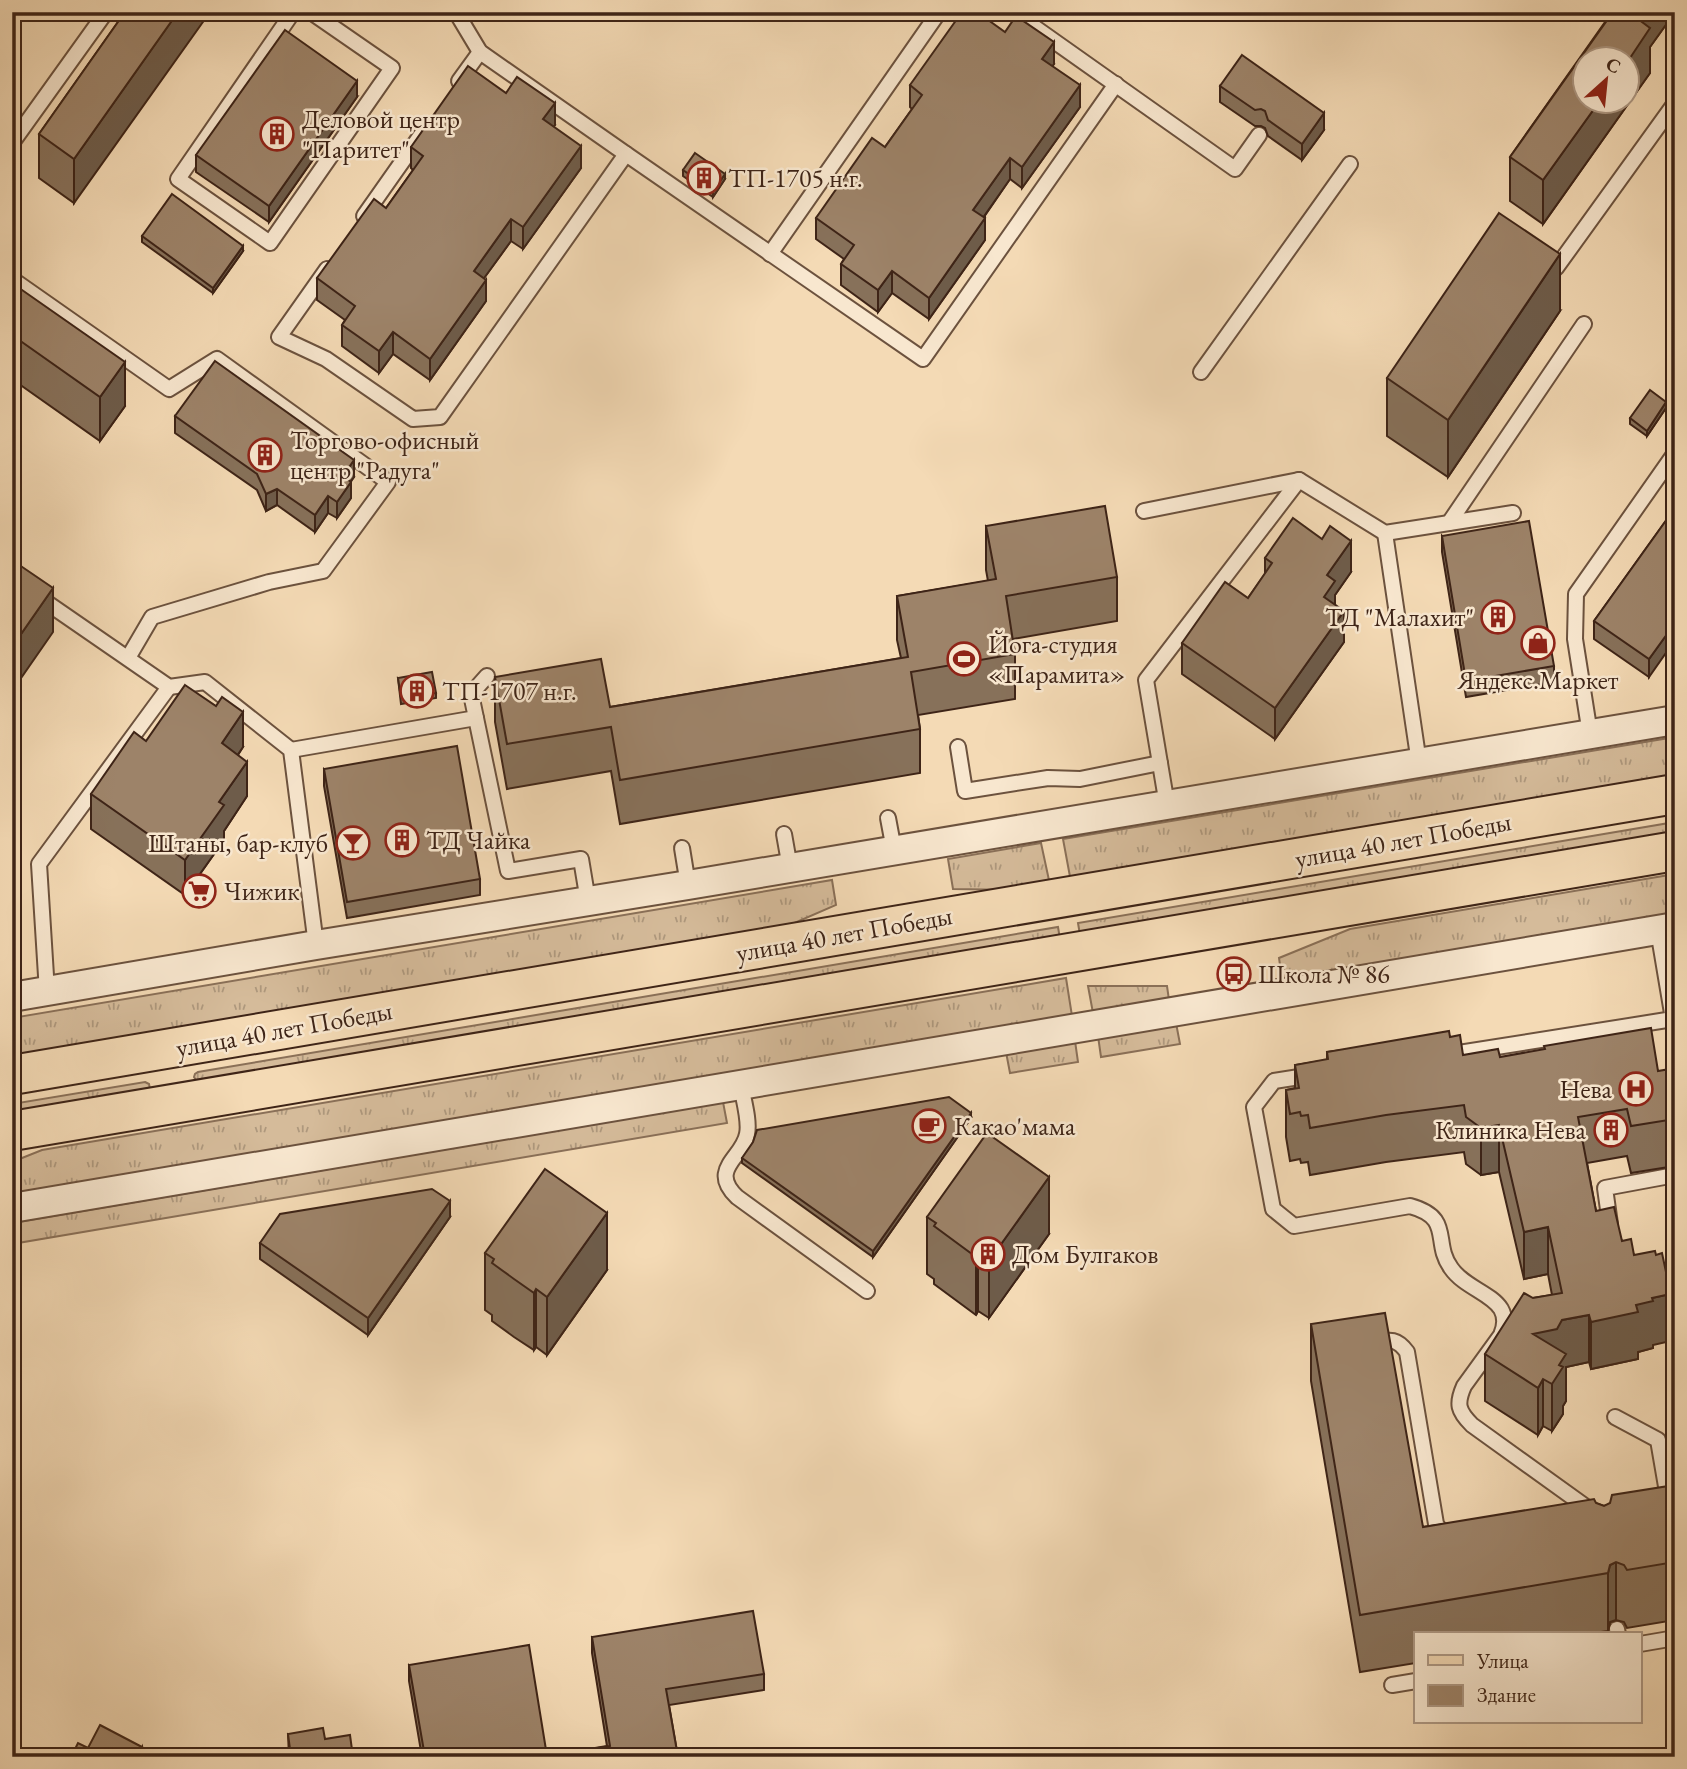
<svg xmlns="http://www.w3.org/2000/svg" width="1687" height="1769" viewBox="0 0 1687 1769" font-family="'EB Garamond',serif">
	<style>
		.grass { fill: url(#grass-tufts); stroke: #8a7058; stroke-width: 2 }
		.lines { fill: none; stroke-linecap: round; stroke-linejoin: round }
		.service-casing { stroke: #6c523e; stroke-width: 18 }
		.minor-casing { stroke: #6c523e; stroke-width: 32 }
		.primary-casing { stroke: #3e2417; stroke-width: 42 }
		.service { stroke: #f8e7cf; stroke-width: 14 }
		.minor { stroke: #f8e7cf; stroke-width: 28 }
		.primary { stroke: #f4dab5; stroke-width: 38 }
		.wall { fill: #87715a; stroke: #3e2417; stroke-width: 2 }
		.shaded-wall { fill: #6e5c4a; stroke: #3e2417; stroke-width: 2 }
		.building { fill: #9d8369; stroke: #3e2417; stroke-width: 2 }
		.labels { text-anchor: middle; stroke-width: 5; stroke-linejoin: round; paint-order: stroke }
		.poi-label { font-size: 26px; fill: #3e2417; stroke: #f8e7cf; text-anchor: start }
		.street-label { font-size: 26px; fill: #3e2417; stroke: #f8e7cf }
	</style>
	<defs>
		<pattern id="grass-tufts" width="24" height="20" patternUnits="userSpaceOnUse" patternTransform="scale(1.75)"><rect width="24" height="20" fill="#d5bb9a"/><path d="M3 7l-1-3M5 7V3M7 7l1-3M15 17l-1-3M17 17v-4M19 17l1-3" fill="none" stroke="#ae987d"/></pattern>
	</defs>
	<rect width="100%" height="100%" fill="#f4dab5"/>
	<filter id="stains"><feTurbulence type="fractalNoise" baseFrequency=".00286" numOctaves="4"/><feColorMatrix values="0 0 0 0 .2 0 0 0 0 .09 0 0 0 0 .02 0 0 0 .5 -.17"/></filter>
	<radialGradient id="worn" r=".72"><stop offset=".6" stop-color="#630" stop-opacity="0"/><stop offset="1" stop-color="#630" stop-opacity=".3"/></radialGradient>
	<g class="grass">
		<path d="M1675,737V780L1071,882L1063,839Z"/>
		<path d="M1675,822V834L1080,935L1078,923Z"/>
		<path d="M1041,843L1050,885L1018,890L953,889L948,859Z"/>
		<path d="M1675,874V914L1282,979L1279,958L1350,929Z"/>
		<path d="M832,880L836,905L776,931L12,1062V1018Z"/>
		<path d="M1058,927L1060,939L198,1083L194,1077L195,1074L198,1072Z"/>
		<path d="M1066,978L1072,1016L12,1196V1162L42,1150Z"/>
		<path d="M1088,986H1167L1169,1000L1093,1013Z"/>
		<path d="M1176,1023L1180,1044L1101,1057L1098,1036Z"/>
		<path d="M1075,1041L1078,1062L1010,1073L1006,1052Z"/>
		<path d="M145,1082L149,1084L150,1089L12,1116V1104Z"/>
		<path d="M723,1102L727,1123L12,1244V1223Z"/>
	</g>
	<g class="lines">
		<defs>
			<g id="service">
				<path d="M293,12L178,179L270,243L392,68L311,12"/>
				<path d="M1013,12L1235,169L1259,135"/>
				<path d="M459,81L480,52"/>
				<path d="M12,143L106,12"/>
				<path d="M626,154L923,359L1116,84"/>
				<path d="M364,216L421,135"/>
				<path d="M770,254L939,12"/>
				<path d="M1556,268L1675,103"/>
				<path d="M327,269L279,337L326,359L413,419L440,417L626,154L480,52L456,12"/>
				<path d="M12,279L169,389L217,359L388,482L323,571L269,582L152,617L128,658"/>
				<path d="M1201,372L1350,164"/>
				<path d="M1144,511L1299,480L1385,533L1513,513"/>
				<path d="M1449,523L1584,324"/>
				<path d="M1385,533L1419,763"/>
				<path d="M12,589H27L169,687L205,682L291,750L316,945"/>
				<path d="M476,718L508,871L581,859L588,901"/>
				<path d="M1590,734L1575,639L1576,594L1675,453"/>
				<path d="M958,747L965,791L1048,778L1080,779L1160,763"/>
				<path d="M291,750L476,718L471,694L487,676"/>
				<path d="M1167,805L1146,680L1299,480"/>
				<path d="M888,818L894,850"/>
				<path d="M784,834L790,868"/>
				<path d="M682,848L688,885"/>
				<path d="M1658,930L1675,1031"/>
				<path d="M47,992L39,864L169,687"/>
				<path d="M1446,1055L1673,1019"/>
				<path d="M1312,1075L1274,1081L1254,1107L1273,1209L1294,1226L1410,1206C1454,1218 1432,1242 1451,1268C1464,1287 1491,1293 1501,1309C1506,1318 1505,1326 1501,1335L1464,1386C1456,1404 1458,1411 1472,1425L1593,1512"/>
				<path d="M741,1085C743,1098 750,1121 747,1134C743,1158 708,1169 737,1197L867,1291"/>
				<path d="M1610,1224L1605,1188L1675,1175"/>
				<path d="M1673,1281H1675"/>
				<path d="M1372,1343C1389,1340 1396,1337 1407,1352L1436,1524L1442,1533L1451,1537"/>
				<path d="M1615,1417L1658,1440L1668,1498"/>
				<path d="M1617,1629L1618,1634"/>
				<path d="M1640,1644L1675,1638"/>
				<path d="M1392,1685L1416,1681"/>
			</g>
			<g id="minor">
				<path d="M12,997L316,945L688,885L1675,720"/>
				<path d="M12,1208L1675,927"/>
			</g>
			<g id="primary">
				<path d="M12,1075L1675,794"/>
				<path d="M12,1131L1675,851"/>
			</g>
		</defs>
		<use href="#service" class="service-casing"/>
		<use href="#minor" class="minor-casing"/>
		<use href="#primary" class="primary-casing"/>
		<use href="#service" class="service"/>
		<use href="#minor" class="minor"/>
		<use href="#primary" class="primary"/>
	</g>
	<g class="wall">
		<path d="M125,12L74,203L39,178V134Z"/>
		<path d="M1605,12H1675L1650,47V73L1543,224L1510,201V157L1605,22Z"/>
		<path d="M1005,32L1054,64L1052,66L1080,107L1022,188L1010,179L984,217L985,240L929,319L892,293L878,312L841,285V264L844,259L816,239V218L885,147L912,109L910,107V85Z"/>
		<path d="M1220,86L1324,130L1302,160L1268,136L1265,128L1261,126H1255L1220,102Z"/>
		<path d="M506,93L555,125L553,127L581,168L523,249L511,241L484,278L486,301L430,380L393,354L379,373L342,346V325L345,320L317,300V278L386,208L413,170L411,168V147Z"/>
		<path d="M357,97L269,222L196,172V155Z"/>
		<path d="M683,170L725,179L713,197L683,176Z"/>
		<path d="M142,236L243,251L213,293L142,242Z"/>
		<path d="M12,283L125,406L100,441L12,379Z"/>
		<path d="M1560,311L1448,477L1387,436V378Z"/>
		<path d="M1666,408L1647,436L1630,424V418Z"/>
		<path d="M175,416L354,477L351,481V498L337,518L328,513L315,532L277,505L266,511L257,490L175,433Z"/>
		<path d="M1675,508L1649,677L1594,639V621Z"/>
		<path d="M986,526L1117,577V621L1013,639L1015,654V699L918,715L920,729V773L620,824L611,771L507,789L495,722V677L610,707L901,658L897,640V596L988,581L986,570Z"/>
		<path d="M1442,536L1554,666V682L1466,697L1442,552Z"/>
		<path d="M1265,558L1351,572L1335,595V604L1344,642L1275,739L1182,674V643L1248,598L1265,574Z"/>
		<path d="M398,678L436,693V698L401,704Z"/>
		<path d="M146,741L243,747L238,755L247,796L224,831V840L185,895L91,829V794Z"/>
		<path d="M324,769L480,879V895L347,918L324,786Z"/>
		<path d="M1450,1037L1463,1055L1500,1057L1658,1071L1675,1097V1166L1631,1173L1627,1156L1587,1163L1596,1211L1622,1241L1653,1345V1348L1638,1352V1359L1591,1369L1589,1362L1566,1367V1401L1563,1406V1414L1552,1431L1543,1426L1538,1435L1485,1401V1354L1533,1298L1552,1295L1548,1274L1524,1279L1499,1172L1481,1175L1466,1164L1464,1152L1386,1162L1310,1175L1308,1162L1301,1163L1300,1159L1290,1161L1286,1137V1090L1295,1088V1065L1327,1060V1052Z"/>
		<path d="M971,1118L873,1257L742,1163V1158Z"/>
		<path d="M450,1217L368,1335L260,1259V1243Z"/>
		<path d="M927,1217L1049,1234L989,1318L978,1311L976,1315L934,1284V1279L927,1274Z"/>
		<path d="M485,1253L607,1270L547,1355L536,1347L534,1350L514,1337L492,1321V1315L485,1310Z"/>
		<path d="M1311,1324L1423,1527L1596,1503L1604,1506L1675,1485V1620L1627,1628L1624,1622L1616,1620L1610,1622L1608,1631L1587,1634H1416V1663L1360,1672L1311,1381Z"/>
		<path d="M592,1637L764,1674V1690L669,1705L678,1757H422L409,1681V1665L547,1756L607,1746L592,1653Z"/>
		<path d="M288,1734L325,1739L353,1757H289Z"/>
	</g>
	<g class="shaded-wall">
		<path d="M178,12H210L74,203V159Z"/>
		<path d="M1643,12H1675L1650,47V73L1543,224V180L1599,102H1628V61L1638,19Z"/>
		<path d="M1054,42V64L1042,80V59Z"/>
		<path d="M357,81V97L269,222V206Z"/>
		<path d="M1080,85V107L1022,188V167Z"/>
		<path d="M555,103V125L543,141V119Z"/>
		<path d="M1324,113V130L1302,160V144Z"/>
		<path d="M581,146V168L523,249V227Z"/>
		<path d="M1010,158V179L973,232V210Z"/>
		<path d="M725,174V179L713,197V191Z"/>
		<path d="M985,218V240L929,319V298Z"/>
		<path d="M511,219V241L474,292V271Z"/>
		<path d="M243,246V251L213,293V288Z"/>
		<path d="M1560,254V311L1448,477V420Z"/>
		<path d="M892,271V293L878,312V290Z"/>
		<path d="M486,280V301L430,380V359Z"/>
		<path d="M393,332V354L379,373V351Z"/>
		<path d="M125,362V406L100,441V397Z"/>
		<path d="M1666,402V408L1647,436V431Z"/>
		<path d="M354,460V477L343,493V476Z"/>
		<path d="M351,482V498L337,518V502Z"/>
		<path d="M277,489V505L266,511V494Z"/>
		<path d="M328,496V513L315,532V515Z"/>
		<path d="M1351,541V572L1335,595V612L1324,597L1327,575Z"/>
		<path d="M53,588V632L12,691V647Z"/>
		<path d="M1344,611V642L1275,739V708Z"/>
		<path d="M1675,623V640L1649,677V659Z"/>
		<path d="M243,712V747L222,778V743Z"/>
		<path d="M247,762V796L224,831V840L185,895V860L219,802Z"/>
		<path d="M971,1113V1118L873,1257V1251Z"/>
		<path d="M1499,1125V1172L1481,1175V1128Z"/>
		<path d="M1049,1177V1234L989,1318V1261Z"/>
		<path d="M450,1201V1217L368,1335V1318Z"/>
		<path d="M607,1213V1270L547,1355V1297Z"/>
		<path d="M1548,1227V1274L1524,1279V1232Z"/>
		<path d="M978,1253V1311L976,1315V1257Z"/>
		<path d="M536,1289V1347L534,1350V1293Z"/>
		<path d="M1675,1293V1340L1653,1345V1348L1638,1352V1359L1591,1369V1322L1636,1305L1652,1298Z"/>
		<path d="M1589,1315V1362L1566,1367V1401L1563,1406V1414L1552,1431V1384L1533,1334L1562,1320Z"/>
		<path d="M1543,1379V1426L1538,1435V1388Z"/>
		<path d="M1616,1562V1620L1610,1622L1608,1631V1573L1610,1565Z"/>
		<path d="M142,1747V1757H136Z"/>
	</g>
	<g class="building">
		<path d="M125,12H178L74,159L39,134Z"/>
		<path d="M962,12H977L1005,32L1016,16L1054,42L1042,59L1080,85L1022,167L1010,158L973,210L985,218L929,298L892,271L878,290L841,264L854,245L816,218L872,138L885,147L922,95L910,85Z"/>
		<path d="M1613,12H1643L1638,19L1650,28L1628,61V60H1586V102H1599L1543,180L1510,157Z"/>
		<path d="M285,30L357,81L269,206L196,155Z"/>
		<path d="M1242,55L1324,113L1302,144L1268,120L1265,111L1261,109L1255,110L1220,86Z"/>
		<path d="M468,66L506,93L517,77L555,103L543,119L581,146L523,227L511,219L474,271L486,280L430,359L393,332L379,351L342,325L355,306L317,278L374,199L386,208L423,156L411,147Z"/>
		<path d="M695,153L725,174L713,191L683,170Z"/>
		<path d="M172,194L243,246L213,288L142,236Z"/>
		<path d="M1499,213L1560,254L1448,420L1387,378Z"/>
		<path d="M12,283L125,362L100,397L12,335Z"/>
		<path d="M215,361L354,460L343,476L351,482L337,502L328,496L315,515L277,489L266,494L257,474L175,416Z"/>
		<path d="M1650,390L1666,402L1647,431L1630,418Z"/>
		<path d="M1105,506L1117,577L1006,596L1015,654L911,672L920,729L620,780L611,727L507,744L495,677L601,659L610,707L908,657L897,596L996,579L986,526Z"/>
		<path d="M1675,508V623L1649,659L1594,621Z"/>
		<path d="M1293,518L1322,539L1330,526L1351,541L1327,575L1335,581L1324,597L1344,611L1275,708L1182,643L1225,582L1248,598L1272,563L1265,558Z"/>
		<path d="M1529,521L1554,666L1466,681L1442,536Z"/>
		<path d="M12,560L53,588L12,647Z"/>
		<path d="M432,672L436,693L401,698L398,678Z"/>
		<path d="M185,685L216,706L222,697L243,712L222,743L247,762L219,802L224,805L185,860L91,794L134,732L146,741Z"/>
		<path d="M457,746L480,879L347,902L324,769Z"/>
		<path d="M1651,1028L1658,1071L1670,1069L1675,1097V1119L1631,1126L1627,1109L1578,1117L1596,1211L1614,1207L1622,1241L1631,1239L1634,1255L1655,1251L1656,1255L1662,1253L1666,1272L1671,1271L1675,1287V1293L1652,1298L1653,1301L1636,1305L1638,1312L1591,1322L1589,1315L1562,1320L1557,1329L1533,1334L1566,1354L1559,1365L1563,1367L1552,1384L1543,1379L1538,1388L1485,1354L1524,1293L1533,1298L1562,1293L1548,1227L1524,1232L1499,1125L1481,1128L1466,1117L1464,1105L1386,1115L1310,1128L1308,1115L1301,1116L1300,1112L1290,1114L1286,1090L1299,1088L1295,1065L1328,1059L1327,1052L1449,1031L1450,1037L1460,1035L1463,1055L1498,1049L1500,1057L1545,1049L1544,1046Z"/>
		<path d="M949,1097L971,1113L873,1251L742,1158L753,1142L757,1130Z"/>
		<path d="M987,1133L1049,1177L989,1261L978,1253L976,1257L934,1226L936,1223L927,1217Z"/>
		<path d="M545,1169L607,1213L547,1297L536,1289L534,1293L514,1279L492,1263L494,1259L485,1253Z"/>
		<path d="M432,1189L450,1201L368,1318L260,1243L280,1214Z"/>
		<path d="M1385,1313L1423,1527L1594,1499L1596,1503L1604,1506L1610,1503L1612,1495L1675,1485V1562L1627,1570L1624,1565L1616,1562L1610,1565L1608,1573L1360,1615L1311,1324Z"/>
		<path d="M753,1611L764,1674L666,1689L678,1757H425L409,1665L529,1645L547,1756L610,1746L592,1637Z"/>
		<path d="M100,1725L142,1747L136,1757H71L78,1743L88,1748Z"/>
		<path d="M323,1728L325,1739L350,1735L353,1757H291L288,1734Z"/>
	</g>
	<defs>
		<symbol id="building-ring" viewBox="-11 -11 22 22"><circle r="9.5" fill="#f8e7cf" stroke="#8f2418" stroke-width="1.5"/><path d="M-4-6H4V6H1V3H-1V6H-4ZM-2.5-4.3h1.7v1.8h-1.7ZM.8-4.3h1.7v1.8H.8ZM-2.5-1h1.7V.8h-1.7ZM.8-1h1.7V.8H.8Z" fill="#8f2418"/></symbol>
		<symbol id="shop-ring" viewBox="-11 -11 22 22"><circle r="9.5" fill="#f8e7cf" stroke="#8f2418" stroke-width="1.5"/><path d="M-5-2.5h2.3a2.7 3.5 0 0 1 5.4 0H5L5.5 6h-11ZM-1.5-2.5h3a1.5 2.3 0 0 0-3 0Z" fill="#8f2418"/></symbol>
		<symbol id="stadium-ring" viewBox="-11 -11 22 22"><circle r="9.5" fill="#f8e7cf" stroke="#8f2418" stroke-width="1.5"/><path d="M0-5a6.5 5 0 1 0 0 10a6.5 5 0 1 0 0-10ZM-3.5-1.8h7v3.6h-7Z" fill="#8f2418"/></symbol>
		<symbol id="bar-ring" viewBox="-11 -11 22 22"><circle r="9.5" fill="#f8e7cf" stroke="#8f2418" stroke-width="1.5"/><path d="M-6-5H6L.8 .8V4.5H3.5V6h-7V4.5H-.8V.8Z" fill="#8f2418"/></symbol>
		<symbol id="supermarket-ring" viewBox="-11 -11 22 22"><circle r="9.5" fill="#f8e7cf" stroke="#8f2418" stroke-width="1.5"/><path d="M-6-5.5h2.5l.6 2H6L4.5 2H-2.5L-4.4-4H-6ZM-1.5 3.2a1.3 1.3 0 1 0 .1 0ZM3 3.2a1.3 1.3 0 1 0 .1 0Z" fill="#8f2418"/></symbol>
		<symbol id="bus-ring" viewBox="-11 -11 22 22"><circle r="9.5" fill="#f8e7cf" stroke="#8f2418" stroke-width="1.5"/><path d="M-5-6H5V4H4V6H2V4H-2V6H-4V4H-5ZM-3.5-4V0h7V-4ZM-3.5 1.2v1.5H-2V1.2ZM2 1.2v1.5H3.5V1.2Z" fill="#8f2418"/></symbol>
		<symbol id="hospital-ring" viewBox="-11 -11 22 22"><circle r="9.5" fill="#f8e7cf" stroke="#8f2418" stroke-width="1.5"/><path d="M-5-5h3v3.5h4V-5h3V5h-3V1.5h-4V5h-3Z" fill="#8f2418"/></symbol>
		<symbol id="cafe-ring" viewBox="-11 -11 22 22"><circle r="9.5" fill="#f8e7cf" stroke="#8f2418" stroke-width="1.5"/><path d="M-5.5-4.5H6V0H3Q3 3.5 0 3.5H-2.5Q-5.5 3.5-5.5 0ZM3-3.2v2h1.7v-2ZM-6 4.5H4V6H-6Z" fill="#8f2418"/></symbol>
	</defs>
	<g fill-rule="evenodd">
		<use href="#building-ring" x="258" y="115" width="38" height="38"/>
		<use href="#building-ring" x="685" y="159" width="38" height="38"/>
		<use href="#building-ring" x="246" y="436" width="38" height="38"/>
		<use href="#building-ring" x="1479" y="598" width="38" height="38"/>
		<use href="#shop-ring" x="1519" y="624" width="38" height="38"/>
		<use href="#stadium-ring" x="945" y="640" width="38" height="38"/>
		<use href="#building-ring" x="398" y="672" width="38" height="38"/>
		<use href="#building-ring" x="383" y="821" width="38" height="38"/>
		<use href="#bar-ring" x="334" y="824" width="38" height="38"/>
		<use href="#supermarket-ring" x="180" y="872" width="38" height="38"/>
		<use href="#bus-ring" x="1215" y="955" width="38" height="38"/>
		<use href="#hospital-ring" x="1617" y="1070" width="38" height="38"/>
		<use href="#cafe-ring" x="910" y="1107" width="38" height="38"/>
		<use href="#building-ring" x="1592" y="1111" width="38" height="38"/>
		<use href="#building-ring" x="969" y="1235" width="38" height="38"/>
	</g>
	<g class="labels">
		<g class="poi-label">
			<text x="302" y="128">Деловой центр<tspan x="302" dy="30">"Паритет"</tspan></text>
			<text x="728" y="187">ТП-1705 н.г.</text>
			<text x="290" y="449">Торгово-офисный<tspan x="290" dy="30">центр "Радуга"</tspan></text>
			<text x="1474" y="626" text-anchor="end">ТД "Малахит"</text>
			<text x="988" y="653">Йога-студия<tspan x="988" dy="30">«Парамита»</tspan></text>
			<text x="1538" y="689" text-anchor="middle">Яндекс.Маркет</text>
			<text x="442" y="700">ТП-1707 н.г.</text>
			<text x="426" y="849">ТД Чайка</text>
			<text x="328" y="852" text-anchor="end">Штаны, бар-клуб</text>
			<text x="224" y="900">Чижик</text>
			<text x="1258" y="983">Школа № 86</text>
			<text x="1612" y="1098" text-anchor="end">Нева</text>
			<text x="954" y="1135">Какао'мама</text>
			<text x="1586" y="1139" text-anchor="end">Клиника Нева</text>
			<text x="1012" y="1263">Дом Булгаков</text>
		</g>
		<g class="street-label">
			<text transform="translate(1403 840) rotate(-10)" y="9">улица 40 лет Победы</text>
			<text transform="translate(844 934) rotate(-10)" y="9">улица 40 лет Победы</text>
			<text transform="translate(284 1029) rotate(-10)" y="9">улица 40 лет Победы</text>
		</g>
	</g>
	<rect width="1687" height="1769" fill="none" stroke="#f4dab5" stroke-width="42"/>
	<rect x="14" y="14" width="1659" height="1741" fill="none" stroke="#3e2417" stroke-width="3.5"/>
	<rect x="21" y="21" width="1645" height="1727" fill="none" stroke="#3e2417" stroke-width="2"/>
	<rect x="1414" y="1632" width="228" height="91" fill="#f8e7cf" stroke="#ae9985" stroke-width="2"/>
	<rect x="1428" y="1655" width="35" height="10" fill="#f4dab5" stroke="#ae9985" stroke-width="2"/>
	<text x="1477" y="1668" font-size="21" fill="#3e2417">Улица</text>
	<rect x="1428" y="1685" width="35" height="21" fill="#9d8369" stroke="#ae9985" stroke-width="2"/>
	<text x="1477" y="1702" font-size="21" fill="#3e2417">Здание</text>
	<g transform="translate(1606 80) rotate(27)"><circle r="33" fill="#f8e7cf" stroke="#ae9985" stroke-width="2"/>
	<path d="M0-5L12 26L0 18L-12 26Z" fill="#8f2418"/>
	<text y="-10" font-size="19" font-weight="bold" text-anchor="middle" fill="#3e2417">С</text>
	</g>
	<rect width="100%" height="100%" filter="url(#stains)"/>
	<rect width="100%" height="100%" fill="url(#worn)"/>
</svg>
